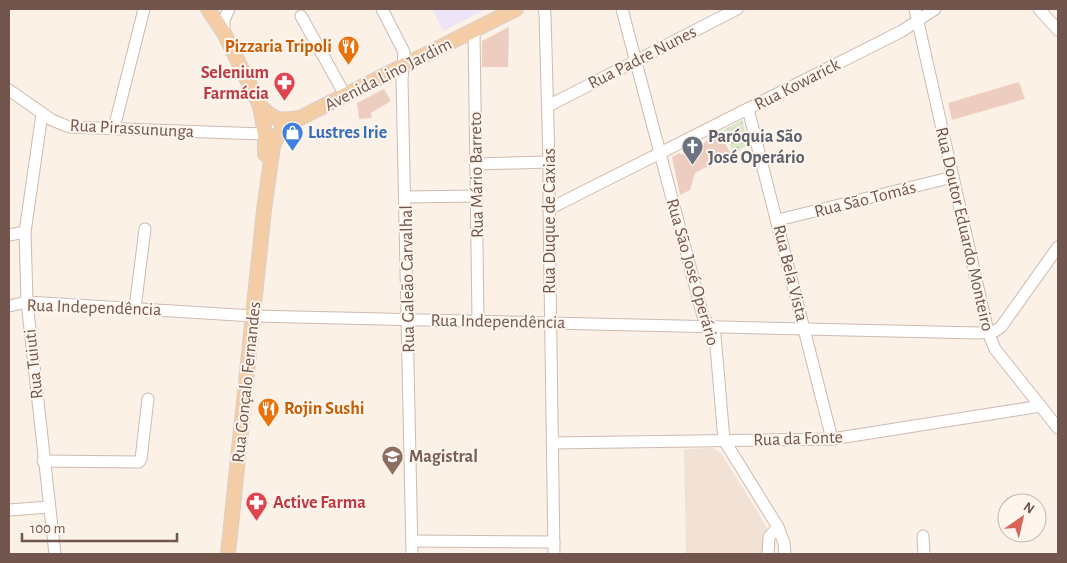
<svg xmlns="http://www.w3.org/2000/svg" width="1067" height="563" viewBox="0 0 1067 563" font-family="'Alegreya Sans',sans-serif">
	<style>
		.residential { fill: #f2e2d6 }
		.education { fill: #ede4f7 }
		.green { fill: url(#green-dots) }
		.building { fill: #eecdc1 }
		.lines { fill: none; stroke-linecap: round; stroke-linejoin: round }
		.minor-casing { stroke: #cebab1; stroke-width: 13 }
		.major-casing { stroke: #d8d0cd; stroke-width: 16 }
		.minor { stroke: #fff; stroke-width: 11 }
		.major { stroke: #f4cca5; stroke-width: 14 }
		.labels { text-anchor: middle; stroke-width: 4; stroke-linejoin: round; paint-order: stroke }
		.food-label { font-size: 18px; font-weight: bold; fill: #c56008; stroke: #fef5ed; text-anchor: end }
		.street-label { font-size: 18px; fill: #72564e; stroke: #fef5ed }
		.health-label { font-size: 18px; font-weight: bold; fill: #be3a42; stroke: #fef5ed; text-anchor: end }
		.shop-label { font-size: 18px; font-weight: bold; fill: #366cbe; stroke: #fef5ed; text-anchor: start }
		.worship-label { font-size: 18px; font-weight: bold; fill: #5b616d; stroke: #fef5ed; text-anchor: start }
		.education-label { font-size: 18px; font-weight: bold; fill: #785e54; stroke: #fef5ed; text-anchor: start }
	</style>
	<defs>
		<pattern id="green-dots" width="8" height="8" patternUnits="userSpaceOnUse" patternTransform="scale(1.25)"><rect width="8" height="8" fill="#d8e7c7"/><path d="M2 2h.1M6 6h.1" fill="none" stroke="#b4bea4" stroke-width="1.8" stroke-linecap="round"/></pattern>
	</defs>
	<rect width="100%" height="100%" fill="#fbf1e7"/>
	<path class="residential" d="M713,448L721,453L768,529L772,539L775,554H686L684,449Z"/>
	<path class="education" d="M432,9H486L443,31Z"/>
	<path class="green" d="M742,120L748,145L734,153L722,131Z"/>
	<g class="building">
		<path d="M509,27L508,67H482V41Z"/>
		<path d="M1019,82L1025,99L952,120L948,103Z"/>
		<path d="M384,89L391,101L371,113L372,118L359,119L357,103Z"/>
		<path d="M720,134L731,154L695,173L690,190L680,195L672,157L680,153L681,155Z"/>
	</g>
	<g class="lines">
		<defs>
			<g id="minor">
				<path d="M382,9L404,52L402,79L412,554"/>
				<path d="M544,9L545,14L549,162V209L554,554"/>
				<path d="M622,9L703,316L715,335L724,440L778,527L784,543L785,554"/>
				<path d="M915,9L988,332L995,349L1058,428"/>
				<path d="M1039,9L1058,30"/>
				<path d="M301,16L345,95"/>
				<path d="M474,31L478,320"/>
				<path d="M224,33V20L229,9"/>
				<path d="M9,90L52,120L69,127L265,134"/>
				<path d="M548,106L737,9"/>
				<path d="M748,109L832,439"/>
				<path d="M42,114L25,232L27,302L55,554"/>
				<path d="M114,128L144,9"/>
				<path d="M476,164L549,162"/>
				<path d="M406,197L476,196"/>
				<path d="M549,209L902,31L935,9"/>
				<path d="M778,220L953,177"/>
				<path d="M9,235L25,232"/>
				<path d="M9,306L27,302L253,316L979,333L995,331L1001,327L1058,247"/>
				<path d="M135,308L145,229"/>
				<path d="M552,443L832,439L1041,406"/>
				<path d="M43,461L139,462L141,459L148,399"/>
				<path d="M9,510L49,507"/>
				<path d="M923,536L924,554"/>
				<path d="M412,541L554,542"/>
				<path d="M768,554L769,537L778,527"/>
			</g>
			<g id="major">
				<path d="M208,9L224,33L260,106L265,134V154"/>
				<path d="M260,106C275,121 279,121 300,118L516,9"/>
				<path d="M228,554L264,210L273,146L278,135L282,130L300,118"/>
			</g>
		</defs>
		<use href="#minor" class="minor-casing"/>
		<use href="#major" class="major-casing"/>
		<use href="#minor" class="minor"/>
		<use href="#major" class="major"/>
	</g>
	<defs>
		<symbol id="restaurant-pin" viewBox="-11 -11 22 30"><path d="M0 17L-7.5 6A9.5 9.5 0 1 1 7.5 6Z" fill="#e8710a" stroke="#fef5ed"/><path d="M-5-6h1v4h1v-4h1v4h1v-4h1v5L-1.5 .5V6h-2V.5L-5-1ZM5-6V6H3V1.5H1.5Q1.5-4 5-6Z" fill="#fff"/></symbol>
		<symbol id="pharmacy-pin" viewBox="-11 -11 22 30"><path d="M0 17L-7.5 6A9.5 9.5 0 1 1 7.5 6Z" fill="#e0444e" stroke="#fef5ed"/><path d="M-2-6h4v4h4v4h-4v4h-4v-4h-4v-4h4Z" fill="#fff"/></symbol>
		<symbol id="shop-pin" viewBox="-11 -11 22 30"><path d="M0 17L-7.5 6A9.5 9.5 0 1 1 7.5 6Z" fill="#3f7fe0" stroke="#fef5ed"/><path d="M-5-2.5h2.3a2.7 3.5 0 0 1 5.4 0H5L5.5 6h-11ZM-1.5-2.5h3a1.5 2.3 0 0 0-3 0Z" fill="#fff"/></symbol>
		<symbol id="church-pin" viewBox="-11 -11 22 30"><path d="M0 17L-7.5 6A9.5 9.5 0 1 1 7.5 6Z" fill="#6b7280" stroke="#fef5ed"/><path d="M-1.2-6h2.4v3.5h3.3v2.4h-3.3V6h-2.4V-.1h-3.3v-2.4h3.3Z" fill="#fff"/></symbol>
		<symbol id="school-pin" viewBox="-11 -11 22 30"><path d="M0 17L-7.5 6A9.5 9.5 0 1 1 7.5 6Z" fill="#8d6e63" stroke="#fef5ed"/><path d="M0-5L7-2L0 1L-7-2ZM-4 1L0 2.5L4 1V4Q0 6-4 4Z" fill="#fff"/></symbol>
	</defs>
	<g fill-rule="evenodd">
		<use href="#restaurant-pin" x="336" y="34" width="25" height="34"/>
		<use href="#pharmacy-pin" x="272" y="70" width="25" height="34"/>
		<use href="#shop-pin" x="280" y="120" width="25" height="34"/>
		<use href="#church-pin" x="680" y="134" width="25" height="34"/>
		<use href="#restaurant-pin" x="256" y="396" width="25" height="34"/>
		<use href="#school-pin" x="380" y="444" width="25" height="34"/>
		<use href="#pharmacy-pin" x="244" y="490" width="25" height="34"/>
	</g>
	<g class="labels">
		<g class="food-label">
			<text x="332" y="52">Pizzaria Tripoli</text>
			<text x="284" y="414" text-anchor="start">Rojin Sushi</text>
		</g>
		<g class="street-label">
			<text transform="translate(642 57) rotate(-27)" y="6">Rua Padre Nunes</text>
			<text transform="translate(388 74) rotate(-27)" y="6">Avenida Lino Jardim</text>
			<text transform="translate(797 84) rotate(-27)" y="6">Rua Kowarick</text>
			<text transform="translate(132 128) rotate(3)" y="6">Rua Pirassununga</text>
			<text transform="translate(476 175) rotate(-91)" y="6">Rua Mário Barreto</text>
			<text transform="translate(865 199) rotate(-14)" y="6">Rua São Tomás</text>
			<text transform="translate(549 221) rotate(-90)" y="6">Rua Duque de Caxias</text>
			<text transform="translate(965 229) rotate(77)" y="6">Rua Doutor Eduardo Monteiro</text>
			<text transform="translate(693 272) rotate(74)" y="6">Rua São José Operário</text>
			<text transform="translate(791 273) rotate(76)" y="6">Rua Bela Vista</text>
			<text transform="translate(407 279) rotate(-91)" y="6">Rua Galeão Carvalhal</text>
			<text transform="translate(94 307) rotate(2)" y="6">Rua Independência</text>
			<text transform="translate(498 321) rotate(1)" y="6">Rua Independência</text>
			<text transform="translate(33 364) rotate(-96)" y="6">Rua Tuiuti</text>
			<text transform="translate(246 382) rotate(-84)" y="6">Rua Gonçalo Fernandes</text>
			<text transform="translate(798 438) rotate(-2)" y="6">Rua da Fonte</text>
		</g>
		<g class="health-label">
			<text x="269" y="78">Selenium<tspan x="269" dy="21">Farmácia</tspan></text>
			<text x="273" y="508" text-anchor="start">Active Farma</text>
		</g>
		<g class="shop-label">
			<text x="308" y="138">Lustres Irie</text>
		</g>
		<g class="worship-label">
			<text x="708" y="142">Paróquia São<tspan x="708" dy="21">José Operário</tspan></text>
		</g>
		<g class="education-label">
			<text x="409" y="462">Magistral</text>
		</g>
	</g>
	<rect width="1067" height="563" fill="none" stroke="#72564e" stroke-width="20"/>
	<g transform="translate(1022 518) rotate(34)"><circle r="24" fill="#fef5ed" stroke="#c6b5ad"/>
	<path d="M0-4L9 19L0 12L-9 19Z" fill="#da6357"/>
	<text y="-8" font-size="14" font-weight="bold" text-anchor="middle" fill="#72564e">N</text>
	</g>
	<path d="M22 533v8h155v-8" fill="none" stroke="#72564e" stroke-width="2.5"/>
	<text x="30" y="533" font-size="15" fill="#72564e" stroke="#fef5ed" stroke-width="4" paint-order="stroke">100 m</text>
</svg>
